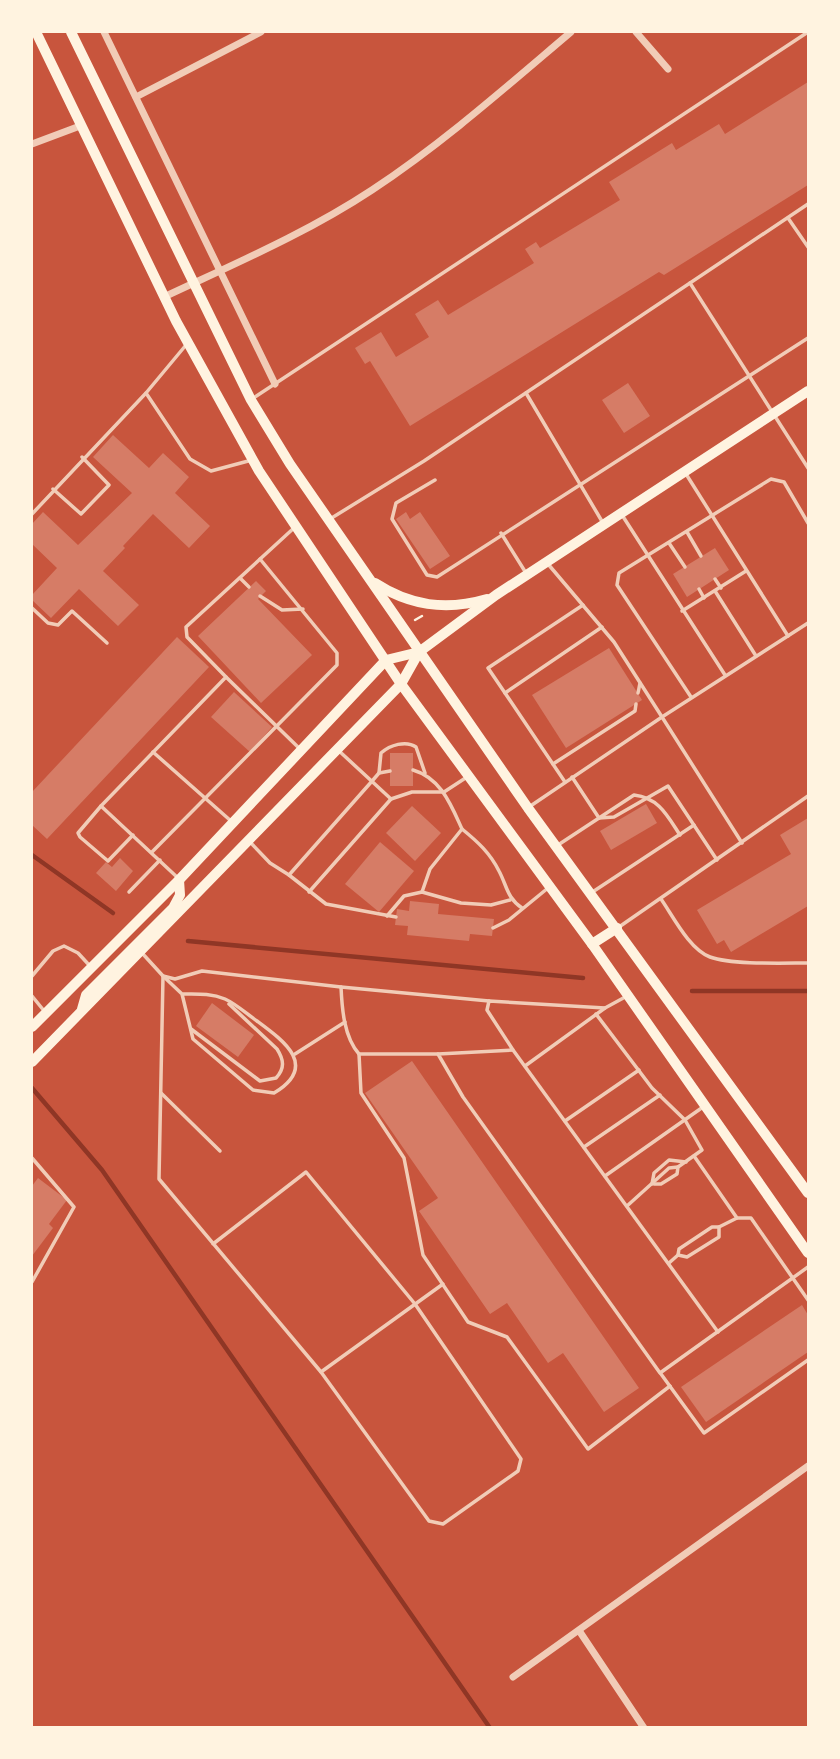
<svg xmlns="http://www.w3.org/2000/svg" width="840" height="1759" viewBox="0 0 840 1759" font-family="'Space Grotesk',sans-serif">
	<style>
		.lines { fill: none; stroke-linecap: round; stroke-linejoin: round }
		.stream { stroke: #8f3625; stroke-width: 4.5 }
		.building { fill: #d67c66 }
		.path { stroke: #fff3e0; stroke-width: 2.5 }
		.service { stroke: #f1ccb7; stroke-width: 3.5 }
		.minor { stroke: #f1ccb7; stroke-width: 7 }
		.secondary { stroke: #fff3e0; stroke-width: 10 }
	</style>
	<rect width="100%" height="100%" fill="#c8553d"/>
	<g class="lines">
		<g class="stream">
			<path d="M32,855L113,913"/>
			<path d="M188,941L583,978"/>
			<path d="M692,991H808"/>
			<path d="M32,1088L102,1170L490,1728"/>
		</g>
	</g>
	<g class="building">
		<path d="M808,82V185L664,275L659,272L410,426L370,361L365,364L355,348L381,332L396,357L429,337L415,314L438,300L448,315L534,263L525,249L536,242L540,248L620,200L609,182L672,143L676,150L719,124L725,134Z"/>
		<path d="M628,383L650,416L624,433L602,400Z"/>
		<path d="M113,435L149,468L163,453L189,477L175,493L210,526L189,548L153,514L123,546L125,548L103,571L139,605L118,626L79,589L51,618L32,600V595L57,568L32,544V524L43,512L78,545L132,493L93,457Z"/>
		<path d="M406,512L410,519L420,512L450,556L430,569L396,519Z"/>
		<path d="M715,548L729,570L687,597L673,574Z"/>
		<path d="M256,581L266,591L258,599L312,655L261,703L198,636Z"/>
		<path d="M177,637L209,667L47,839L32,825V792Z"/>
		<path d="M609,648L642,700L566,748L532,695Z"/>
		<path d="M234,692L272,727L250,752L211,717Z"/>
		<rect x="390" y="753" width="23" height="33"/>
		<path d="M646,804L657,823L611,850L600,831Z"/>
		<path d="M412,806L441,833L415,861L386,833Z"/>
		<path d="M808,818V906L731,952L724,940L717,944L697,910L791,854L780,835Z"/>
		<path d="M380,842L414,871L379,912L345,884Z"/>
		<path d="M120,858L133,871L116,891L96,873L106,862L112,867Z"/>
		<path d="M410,901L439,904L438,914L494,919L492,936L470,934L469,941L407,935L408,926L395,925L397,909L409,911Z"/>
		<path d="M212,1003L254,1035L238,1057L196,1026Z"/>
		<path d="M412,1061L639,1388L604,1412L563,1353L548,1363L507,1303L490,1314L419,1211L438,1198L365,1093Z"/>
		<path d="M38,1178L67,1200L49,1224L53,1228L32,1256V1186Z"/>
		<path d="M802,1305L808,1315V1352L706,1422L681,1387Z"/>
	</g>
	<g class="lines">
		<path class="path" d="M415,620L422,616"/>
		<g class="service">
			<path d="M788,218L808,247"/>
			<path d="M690,283L808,468"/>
			<path d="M186,345L146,393L190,459L211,471L252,460"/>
			<path d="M526,393L603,523"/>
			<path d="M252,399L808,32"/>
			<path d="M686,474L788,636"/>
			<path d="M435,480L396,503L392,519L427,575L437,577L808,338"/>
			<path d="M53,489L81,514L109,485L82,457"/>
			<path d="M32,514L146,393"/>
			<path d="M622,515L725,675"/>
			<path d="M330,519L424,461L808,204"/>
			<path d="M687,532L701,556"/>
			<path d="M501,533L526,573"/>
			<path d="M669,543L685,567"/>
			<path d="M240,578L249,587"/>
			<path d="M715,579L721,588"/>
			<path d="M699,589L704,598"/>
			<path d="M715,591L756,656"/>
			<path d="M260,596L282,610L303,609"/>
			<path d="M32,608L48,623L58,625L72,611L107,643"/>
			<path d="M682,611L746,571"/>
			<path d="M226,677L300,749"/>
			<path d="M505,693L488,668L583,605"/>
			<path d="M638,693L640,683"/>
			<path d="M691,697L617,585L619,573L771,479L784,482L808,523"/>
			<path d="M338,750L391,799L412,792H444L467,777"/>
			<path d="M153,752L231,821"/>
			<path d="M553,764L635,711L636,704"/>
			<path d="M413,770C441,778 451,805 462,829L430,869L422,892"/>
			<path d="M379,773L381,753C390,745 406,740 416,747L425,773"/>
			<path d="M572,777L599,818"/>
			<path d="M565,782L505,693L602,627"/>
			<path d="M101,806L78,833L80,837L108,861L133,835"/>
			<path d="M529,807L662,717L614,642L548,564"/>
			<path d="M599,818L614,817L668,786L717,860"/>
			<path d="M462,829C478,842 490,853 499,871C507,886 507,898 522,908"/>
			<path d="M250,842L270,863L289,875L373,780L379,773L390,771"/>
			<path d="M742,843L662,717L808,623"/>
			<path d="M558,845L634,795C659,798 667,815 680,835"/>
			<path d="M152,852L337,665V653L260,559"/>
			<path d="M289,875L326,904L396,917"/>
			<path d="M178,878L101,806L226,677L187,637L186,627L295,527"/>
			<path d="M129,892L160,860"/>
			<path d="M309,892L391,799"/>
			<path d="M591,893L694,825"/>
			<path d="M661,899C673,916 689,949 710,957C732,965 784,963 808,963"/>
			<path d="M387,916L404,896L422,892L461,903L491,905L510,900"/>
			<path d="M619,927L808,796"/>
			<path d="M493,928L509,920L548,888"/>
			<path d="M142,953L163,976L175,979L202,971L341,987"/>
			<path d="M32,976L53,951L64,946L78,953L90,966"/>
			<path d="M163,976L159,1179L321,1372L429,1521L443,1524L518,1471L521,1459L415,1304L306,1172L213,1244"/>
			<path d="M163,976L182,994L193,1039L253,1090L274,1093C319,1066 284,1041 257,1021C247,1014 236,1004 225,999C211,993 197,994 182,994"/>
			<path d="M32,996L45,1012"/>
			<path d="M605,1008L489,1001L487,1010L513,1050L718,1332"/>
			<path d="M596,1014L652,1088L685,1120L702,1150L678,1167L677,1174L661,1184H654"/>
			<path d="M191,1029L260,1081L276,1078C285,1068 284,1060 277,1049L229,1004"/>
			<path d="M513,1050L438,1054L463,1097L660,1373L808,1267"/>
			<path d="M295,1054L345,1022"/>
			<path d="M359,1054L361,1093L404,1158L423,1255L468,1322L507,1337L588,1449L670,1386"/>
			<path d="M438,1054H359C344,1037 342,1009 341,987L489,1001"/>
			<path d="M525,1066L605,1008L627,996"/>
			<path d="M161,1093L220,1151"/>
			<path d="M565,1121L639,1070"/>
			<path d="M584,1147L660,1095"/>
			<path d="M694,1156L737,1218H751L808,1300"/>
			<path d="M32,1158L74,1207L32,1282"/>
			<path d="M605,1176L703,1107"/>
			<path d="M652,1184L654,1173L669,1160L686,1162"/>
			<path d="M627,1206L669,1168L678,1167"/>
			<path d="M678,1255L687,1257L719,1237V1227"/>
			<path d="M669,1263L678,1255L679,1249L712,1227H719L737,1218"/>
			<path d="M321,1372L443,1284"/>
			<path d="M661,1374L704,1433L808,1360"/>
		</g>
		<g class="minor">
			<path d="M104,32L275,384"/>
			<path d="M636,32L668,69"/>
			<path d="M136,97L261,32"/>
			<path d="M32,144L80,126"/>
			<path d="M164,297C234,264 307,233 372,190C443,143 506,87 571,32"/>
			<path d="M580,1632L644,1728"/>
			<path d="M513,1677L808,1466"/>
		</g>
		<g class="secondary">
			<path d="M36,32L176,321L259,471L401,684L592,944L808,1253"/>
			<path d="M71,32L251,400L290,464L528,808L808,1193"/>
			<path d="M375,583C410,606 446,611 487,599"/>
			<path d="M592,944L617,928"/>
			<path d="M82,1009L86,995L173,908L180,895L179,880"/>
			<path d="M32,1027L179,880L386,660L419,652L496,595L808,391"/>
			<path d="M32,1062L401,684L419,652"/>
		</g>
	</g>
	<rect width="840" height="1759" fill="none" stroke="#fff3e0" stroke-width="66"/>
</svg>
